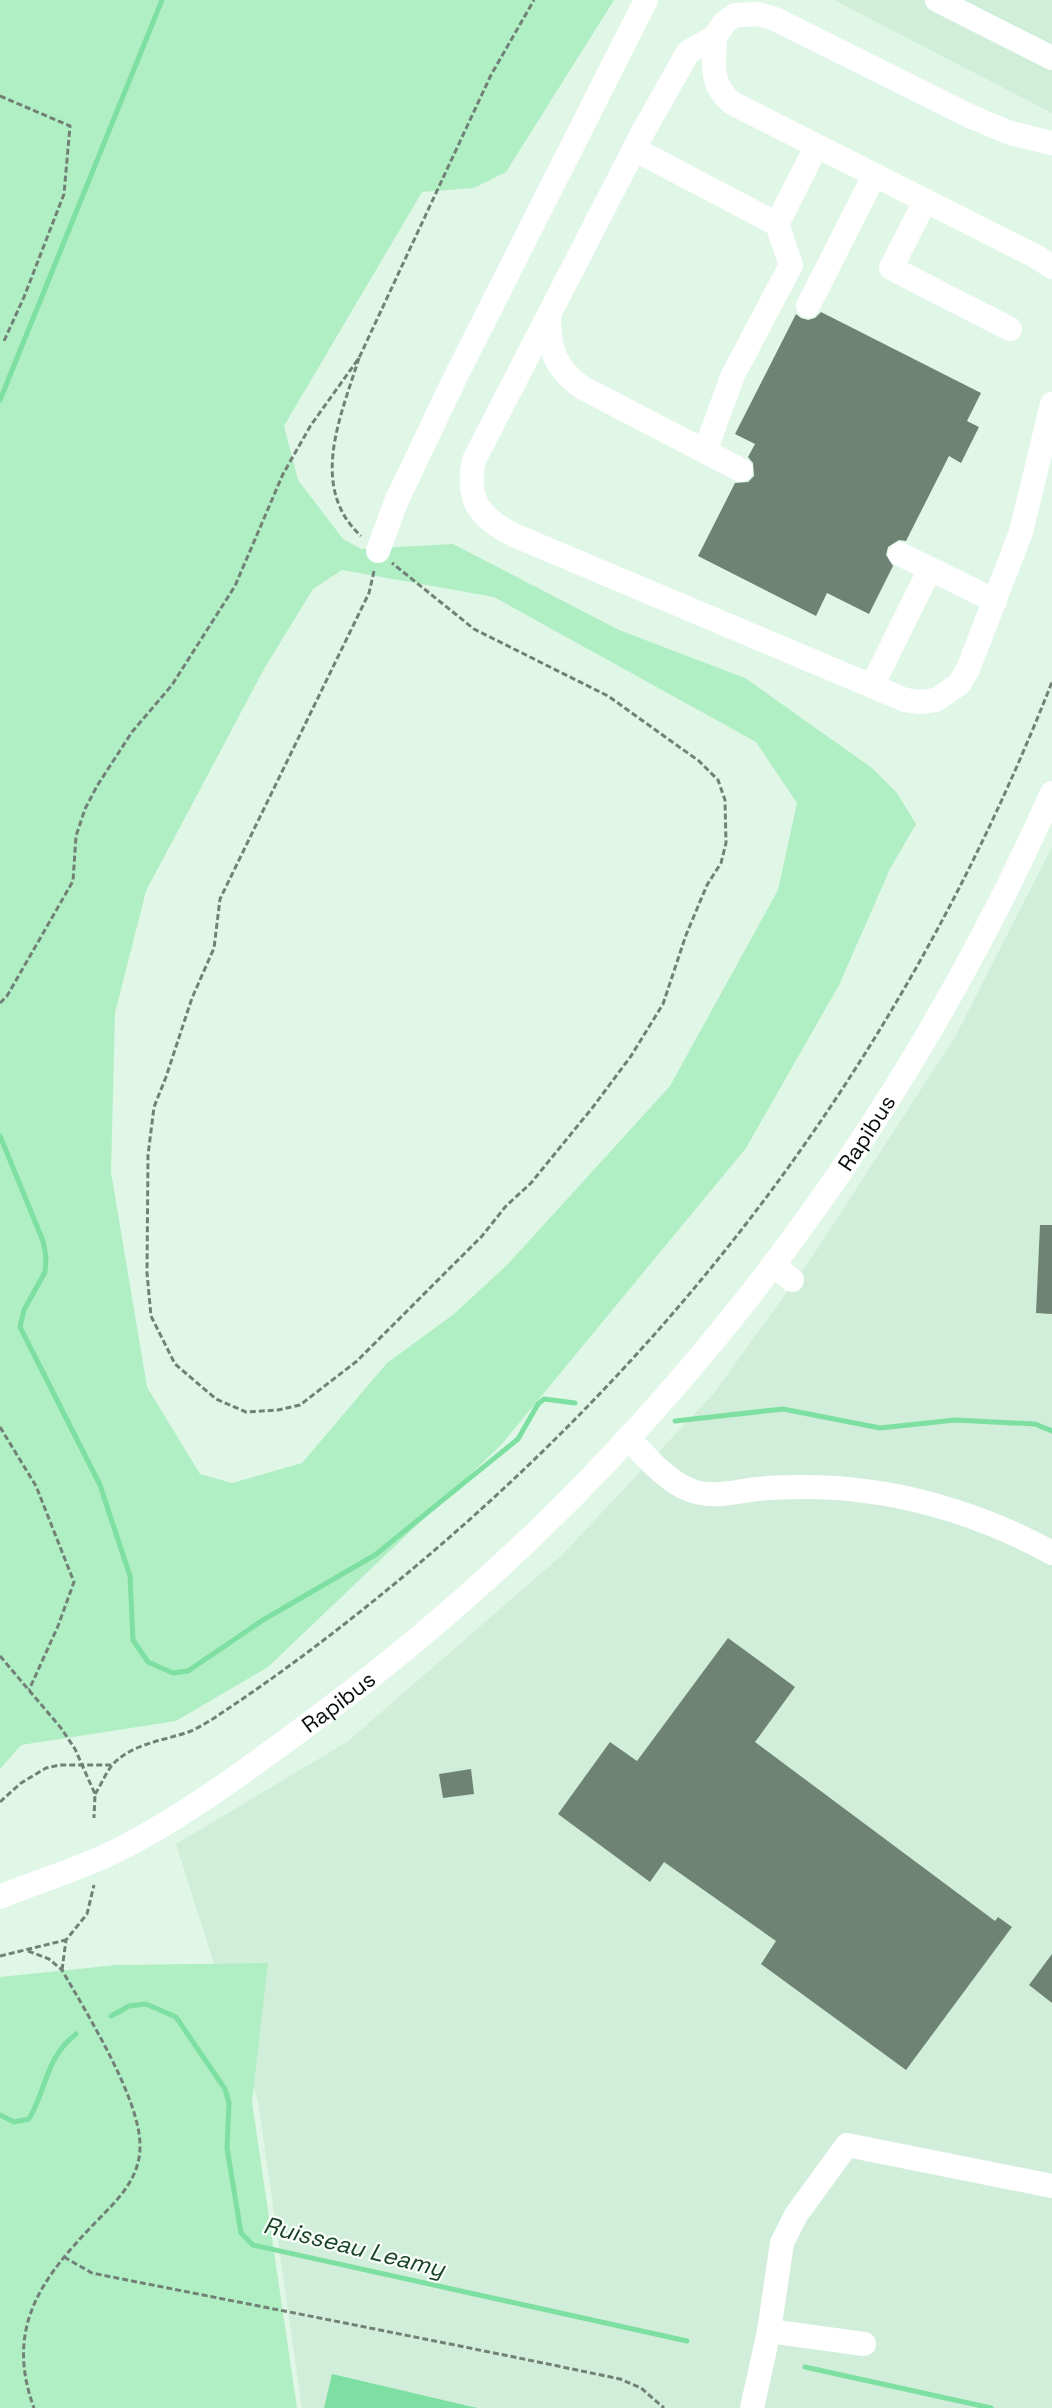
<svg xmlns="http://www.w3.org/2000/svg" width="1052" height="2408" viewBox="0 0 1052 2408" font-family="'Space Grotesk',sans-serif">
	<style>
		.built { fill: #d0eed9 }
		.green { fill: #b0eec4; fill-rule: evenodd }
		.water { fill: #7ddfa1 }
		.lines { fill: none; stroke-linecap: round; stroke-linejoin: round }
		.stream { stroke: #7ddfa1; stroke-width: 5 }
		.building { fill: #6f8375 }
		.path { stroke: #728177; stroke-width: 3; stroke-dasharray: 6 3; stroke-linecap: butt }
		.minor { stroke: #fff; stroke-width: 24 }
		.labels { text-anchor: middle; stroke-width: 4.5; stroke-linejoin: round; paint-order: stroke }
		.street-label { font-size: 22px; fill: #080f0a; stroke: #fafffb }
		.water-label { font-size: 24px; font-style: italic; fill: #194229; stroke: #fafffb }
	</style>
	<rect width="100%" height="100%" fill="#e0f7e7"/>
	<g class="built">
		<path d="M834,0H1052V113Z"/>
		<path d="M1052,847V2408H302L258,2102L176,1844L347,1742L562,1555L714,1393L808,1263L955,1037Z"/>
	</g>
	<g class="green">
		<path d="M0,0H614L506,172L474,188L422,192L284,426L298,480L343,539L361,549L453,544L619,630L745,678L872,768L897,793L916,824L890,869L839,985L746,1148L501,1445L268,1667L176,1721L21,1745L0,1769ZM342,570L494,597L756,742L797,803L778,890L670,1086L508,1264L454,1314L387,1363L302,1463L232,1483L200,1474L147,1387L111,1172L115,1013L146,891L264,669L313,589Z"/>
		<path d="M268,1963L252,2102L297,2408H0V1977L117,1965Z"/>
	</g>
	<path class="water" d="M332,2374L477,2408H324Z"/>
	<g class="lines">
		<g class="stream">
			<path d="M0,400L162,0"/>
			<path d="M0,1136L43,1241L46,1257L45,1272L24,1310L20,1327L100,1485L130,1576L133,1640L148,1662L173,1673L188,1671L263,1620L375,1555L518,1439L538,1404L544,1399L575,1403"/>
			<path d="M675,1421L783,1409L880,1428L955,1420L1035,1424L1052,1431"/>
			<path d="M111,2016L129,2006L146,2004L176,2017L225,2089L229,2103L227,2148L241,2233L253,2245L687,2341"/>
			<path d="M0,2115L14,2122L29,2119C47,2089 45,2058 76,2034"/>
			<path d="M805,2367L991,2408"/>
		</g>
	</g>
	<g class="building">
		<path d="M821,312L981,393L967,421L979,427L961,463L949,456L906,541L899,540L888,547L886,555L893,566L869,614L827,593L816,616L698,556L735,483L748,482L754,476L753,463L748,457L755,444L735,434L796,314L801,318L808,320L815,318Z"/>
		<path d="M1040,1225H1052V1314L1036,1313Z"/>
		<path d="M728,1638L795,1687L755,1742L995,1921L998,1917L1012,1927L906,2070L761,1964L776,1941L664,1862L650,1882L558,1814L610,1742L637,1761Z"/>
		<path d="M471,1769L474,1794L443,1798L439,1774Z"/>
		<path d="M1052,1954V2003L1029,1985Z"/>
	</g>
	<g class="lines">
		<g class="path">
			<path d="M0,96L70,126L64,194L24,297L4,341"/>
			<path d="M359,358C341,416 308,487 361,536"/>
			<path d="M374,571L369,593L220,899L214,948L192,998L166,1077L154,1107L148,1155L147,1273L151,1316L175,1364L216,1399L246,1412L278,1410L300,1405L357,1361L482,1236L506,1206L531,1183L593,1107L631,1056L663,1004L686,935L707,885L721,863L726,843L725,800L718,780L699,761L608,696L474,629L392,563"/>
			<path d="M0,1003L7,996L73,881L76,836L85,809L97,786L132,732L172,685L235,586L283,474L311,425L359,358L491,75L534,0"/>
			<path d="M0,1427L36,1486L74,1582L58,1626L29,1690"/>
			<path d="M0,1656L61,1728L75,1749L95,1794L94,1818"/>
			<path d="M95,1794C102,1784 106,1771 115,1762C137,1742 164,1741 191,1731C202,1726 213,1719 223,1712C288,1669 350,1621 410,1571C701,1328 913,1035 1052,682"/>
			<path d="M0,1802L21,1783L46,1768L60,1765H112"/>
			<path d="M28,1951L49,1959L62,1970C86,2012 139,2097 140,2144C141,2180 115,2202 93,2225C40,2280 5,2329 34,2408"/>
			<path d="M0,1956L66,1940"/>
			<path d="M62,1970L66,1940L87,1914L94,1885"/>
			<path d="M64,2257L92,2273C268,2308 444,2342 620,2379L641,2388L664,2408"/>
		</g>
		<g class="minor">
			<path d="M937,0L1052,58"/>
			<path d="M715,37C714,64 709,83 732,103L1037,257L1052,267"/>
			<path d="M1052,143L1010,133L972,117L775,19L758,14L735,15L725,22L715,37L688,52L643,132L474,460C465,501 481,519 516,536L905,700L920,702L936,700L959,684L968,669L1021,532L1052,404"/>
			<path d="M634,149L777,224L816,147"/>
			<path d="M925,201L891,268L1010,329"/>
			<path d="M808,306L874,176"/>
			<path d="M549,315C549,349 554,368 583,388L741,470"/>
			<path d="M705,451L733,375L791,265L777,224"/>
			<path d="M378,551L396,502L454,380L646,0"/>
			<path d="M900,554L995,601"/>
			<path d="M872,686L930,569"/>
			<path d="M774,1265L792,1280"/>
			<path d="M628,1438C646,1456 666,1481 690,1490C712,1499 736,1491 758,1489C773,1487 788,1487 804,1487C890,1487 976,1511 1052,1553"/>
			<path id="s1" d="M0,1897C41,1880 84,1868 124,1847C195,1810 260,1760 325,1712C642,1475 891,1154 1052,793"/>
			<path d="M769,2331L864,2344"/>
			<path d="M752,2408L769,2331L782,2243L796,2215L847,2145L1052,2186"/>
		</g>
	</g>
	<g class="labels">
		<g class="street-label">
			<text dy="8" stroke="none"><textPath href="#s1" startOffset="1173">Rapibus</textPath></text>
			<text dy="8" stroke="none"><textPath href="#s1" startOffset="393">Rapibus</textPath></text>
		</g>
		<g class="water-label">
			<text transform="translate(354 2247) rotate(14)" y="8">Ruisseau Leamy</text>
		</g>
	</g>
</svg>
